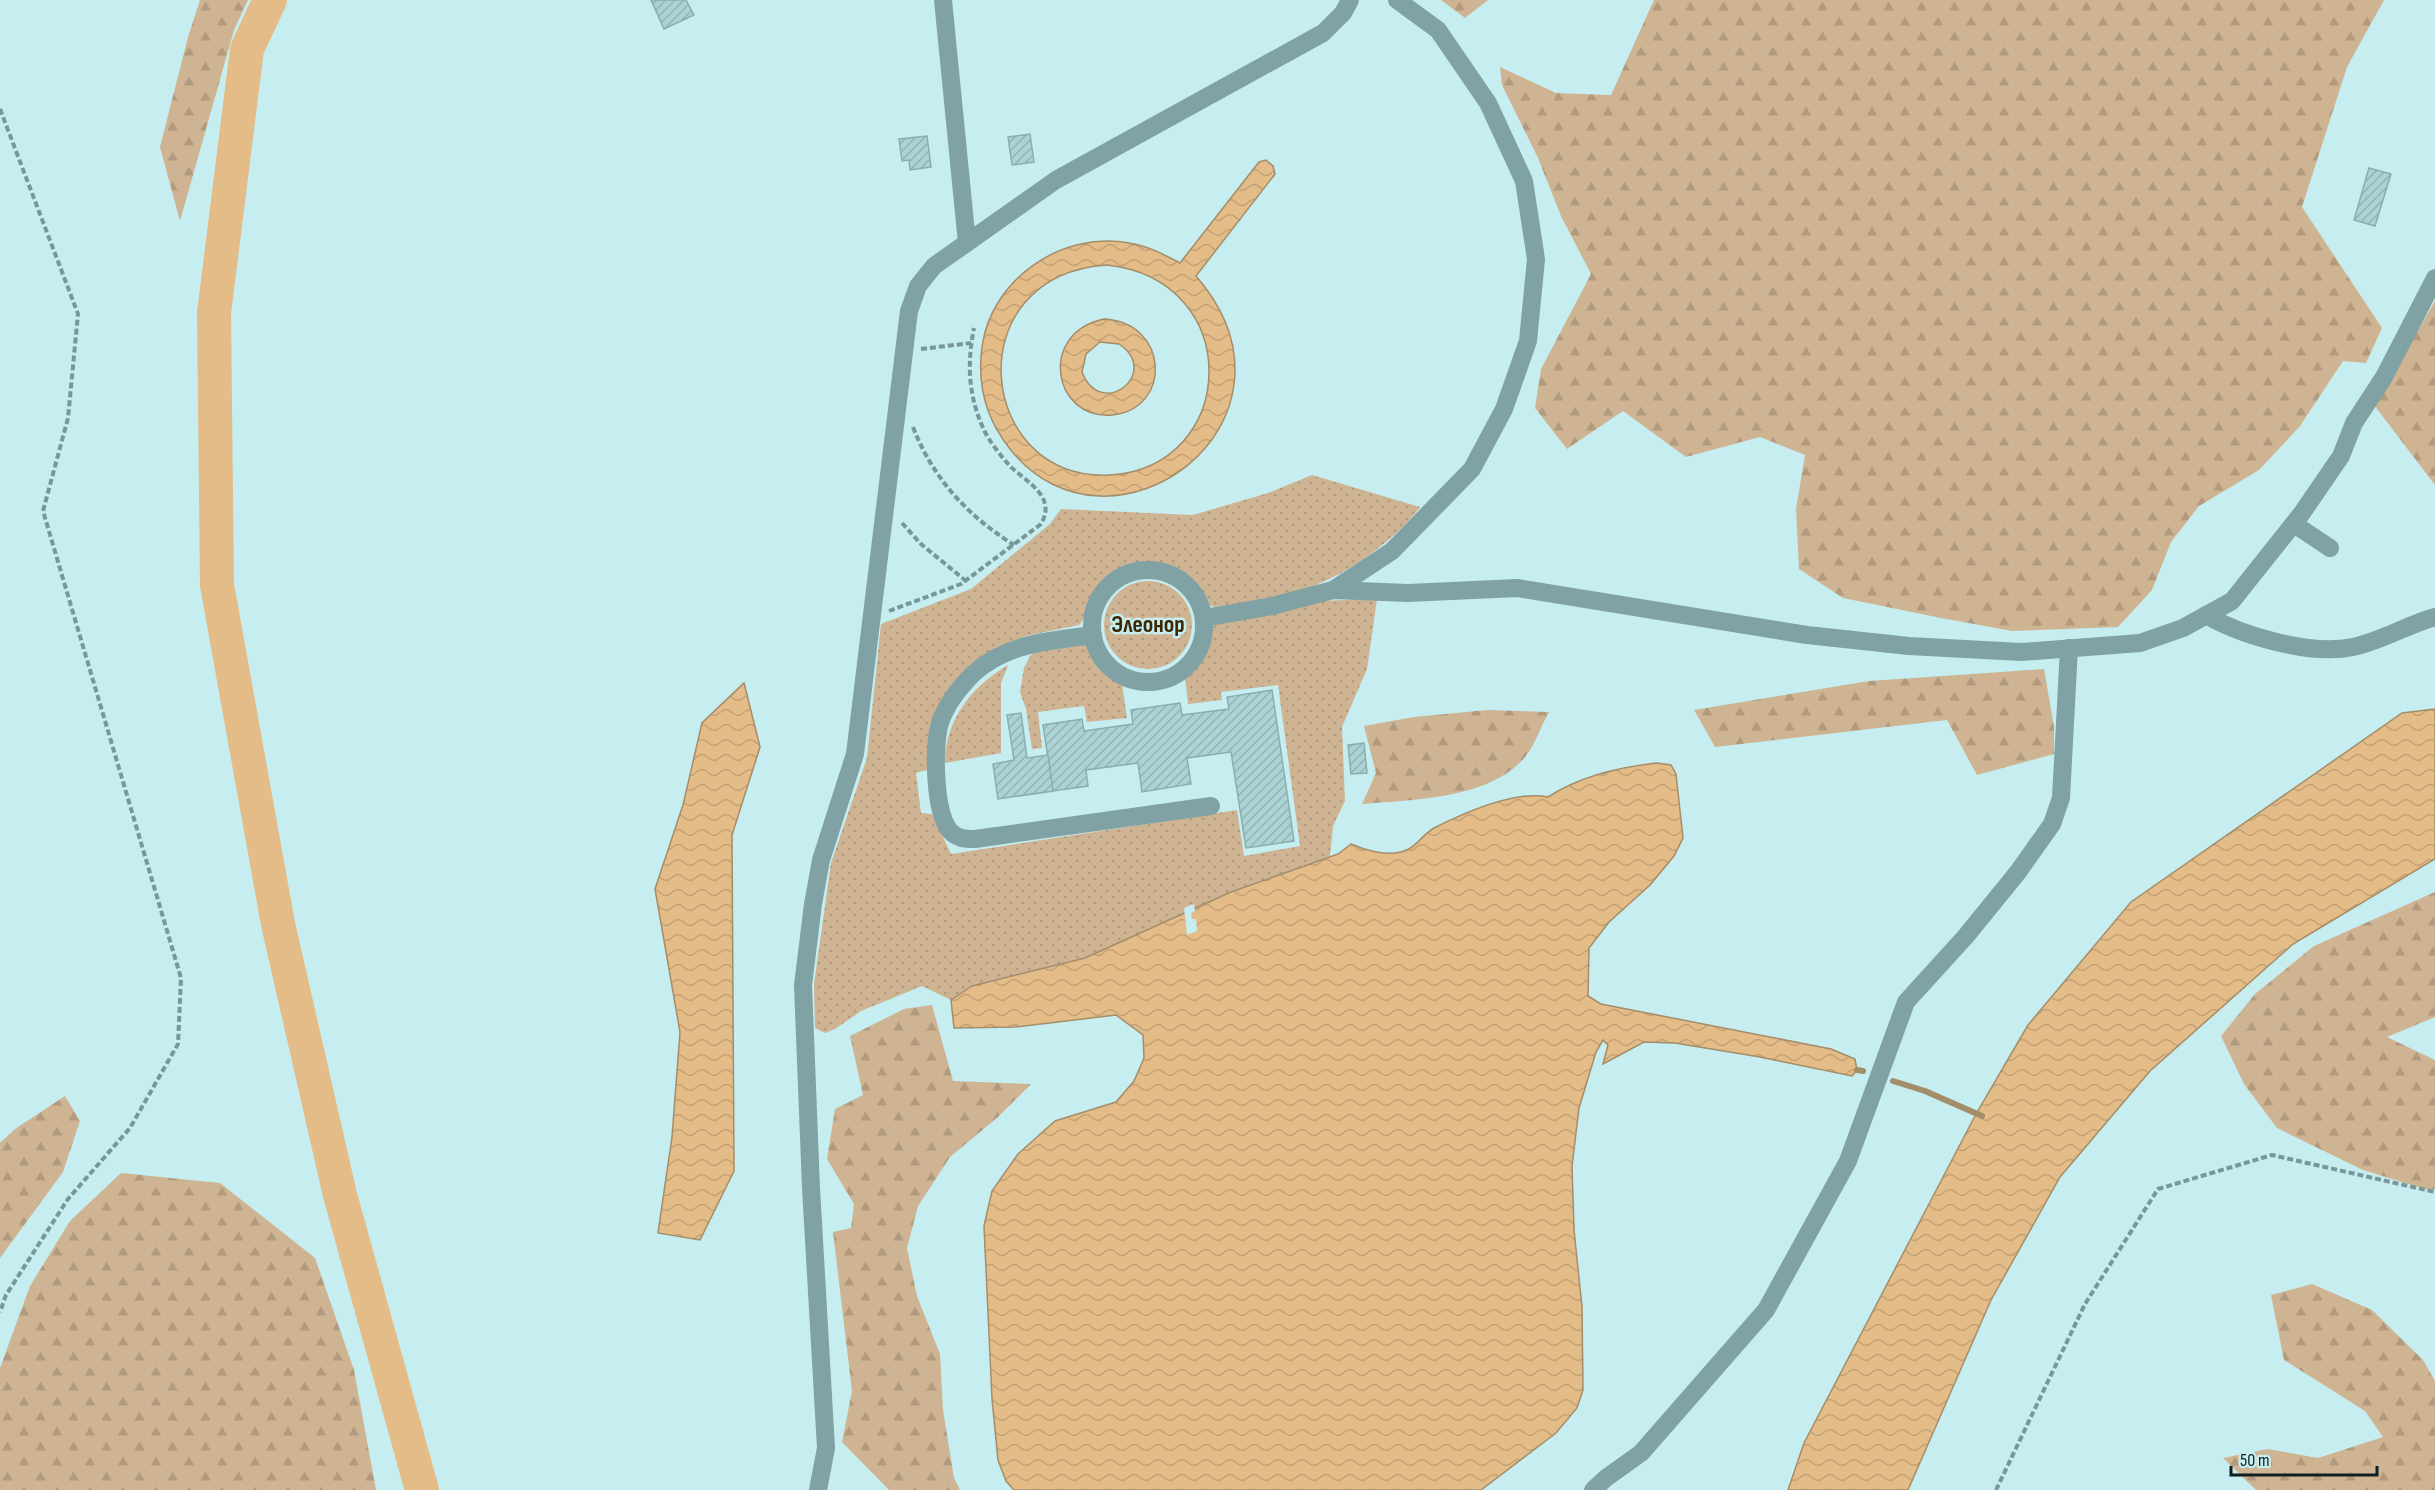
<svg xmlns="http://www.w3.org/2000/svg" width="2435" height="1490" viewBox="0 0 2435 1490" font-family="'Sofia Sans Condensed',sans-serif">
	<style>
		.green { fill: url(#green-dots) }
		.forest { fill: url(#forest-firs) }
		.water { fill: url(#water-waves); stroke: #a48d69; stroke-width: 1.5; fill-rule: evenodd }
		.pier { fill: #c6edef }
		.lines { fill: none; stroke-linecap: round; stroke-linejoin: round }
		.stream { stroke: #a48d69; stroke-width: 6 }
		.river { stroke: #e4bc88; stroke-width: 34 }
		.building { fill: url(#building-hatch); stroke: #89aeb0; stroke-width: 1.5 }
		.path { stroke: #799698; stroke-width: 4; stroke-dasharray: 6 3; stroke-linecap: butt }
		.minor { stroke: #81a2a4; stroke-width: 18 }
		.labels { text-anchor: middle; stroke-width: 5; stroke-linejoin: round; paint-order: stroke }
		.neighbourhood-label { font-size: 24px; font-weight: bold; fill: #3d2602; stroke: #c6edef }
	</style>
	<defs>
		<pattern id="green-dots" width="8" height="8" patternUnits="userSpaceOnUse" patternTransform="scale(1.5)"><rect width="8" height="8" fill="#cfb493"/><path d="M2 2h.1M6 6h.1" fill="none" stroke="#b19a7e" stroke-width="1.8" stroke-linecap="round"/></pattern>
		<pattern id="forest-firs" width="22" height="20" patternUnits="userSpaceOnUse" patternTransform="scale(1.5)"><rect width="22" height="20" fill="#cfb493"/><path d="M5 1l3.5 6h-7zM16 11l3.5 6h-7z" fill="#b19a7e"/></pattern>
		<pattern id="water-waves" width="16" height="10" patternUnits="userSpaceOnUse" patternTransform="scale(1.5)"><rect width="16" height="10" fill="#e4bc88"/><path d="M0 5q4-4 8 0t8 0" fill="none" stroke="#c3a175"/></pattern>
		<pattern id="building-hatch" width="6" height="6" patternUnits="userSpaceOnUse" patternTransform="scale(1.5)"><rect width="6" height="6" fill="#acd2d4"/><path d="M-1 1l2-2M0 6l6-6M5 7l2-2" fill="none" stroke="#93b4b6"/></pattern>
	</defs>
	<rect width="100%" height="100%" fill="#c6edef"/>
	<g class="green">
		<path d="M1312,475L1420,507C1407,524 1394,536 1377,549C1323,591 1281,598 1215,607L1209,605C1201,597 1197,587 1189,579C1164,556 1118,559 1097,588C1089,599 1089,616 1079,625L1026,636L992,650L935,717L927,770L916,773L921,813L932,814L951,854L1237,810L1244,856L1300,846L1278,685L1221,692L1222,700L1188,704L1185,676L1201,659L1213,625L1315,601L1377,599L1367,669L1342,727L1345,801L1333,826L1330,856L1231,892L1085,958L972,986L951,1000L922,986L861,1011L835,1029L825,1033L815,1028L814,984L831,863L867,758L881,624L971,589L1050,524L1061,509L1193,515L1268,493Z"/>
		<circle cx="1148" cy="625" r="44"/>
		<path d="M1079,643L1086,645L1098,666L1122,684L1127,718L1087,722L1084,706L1038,712L1042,748L1032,749L1026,709L1020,692L1024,668L1030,656L1039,648Z"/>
		<path d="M1008,665L1001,683V753L945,763C945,720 971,687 1008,665Z"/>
	</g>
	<g class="forest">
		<path d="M200,0H248L234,30L180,221L160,147L188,37Z"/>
		<path d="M1441,0H1488L1465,18Z"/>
		<path d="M1654,0H2384L2347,67L2302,207L2382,328L2366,363L2343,361L2300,426L2259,470L2199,506L2171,542L2152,590L2118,627L2012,631L1941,618L1843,598L1799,569L1796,509L1805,455L1760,437L1686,457L1623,411L1567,449L1535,408L1541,369L1591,274L1561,216L1538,158L1502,85L1500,67L1556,93L1611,95Z"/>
		<path d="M2435,301V485L2374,405Z"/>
		<path d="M2044,669L2054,727V754L1977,775L1947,720L1715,747L1694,710L1869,681Z"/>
		<path d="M1487,710L1549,712C1541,726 1535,745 1525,757C1491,799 1411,800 1362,804L1376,773L1364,726L1414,717Z"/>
		<path d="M2435,892V1017L2387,1037L2435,1060V1189L2428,1190L2363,1170L2277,1128L2244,1084L2221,1036L2255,994L2314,946Z"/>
		<path d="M932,1005L953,1081L1031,1084L998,1117L950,1157L918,1206L907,1248L917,1296L940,1354L943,1410L954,1478L960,1490H889L842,1442L852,1391L833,1232L851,1228L854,1204L827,1159L835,1109L863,1095L850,1036L904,1009Z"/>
		<path d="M65,1096L80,1121L63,1172L0,1258V1143L15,1129Z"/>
		<path d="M121,1173L220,1183L315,1258L354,1370L376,1490H0V1368L30,1286L70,1221Z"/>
		<path d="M2312,1284L2372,1310L2423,1360L2435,1381V1490H2256L2223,1458L2268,1449L2318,1458L2383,1437L2365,1411L2284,1360L2271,1295Z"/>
	</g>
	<g class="water">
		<path d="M1266,160L1273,166L1275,174L1196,276C1322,422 1111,576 1010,449C986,419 977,384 982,347C991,279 1063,230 1129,243C1148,246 1163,254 1180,263L1259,162ZM1107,265C1246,280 1239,467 1110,475C976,482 955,275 1107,265Z"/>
		<path d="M1104,319C1169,322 1173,409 1112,415C1053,420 1037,333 1104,319ZM1100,342L1119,344C1162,373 1101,421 1082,372L1086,354Z"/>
		<path d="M744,683L760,747L732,835L734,1171L700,1240L658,1233L672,1137L680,1032L655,889L683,805L702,723Z"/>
		<path d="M2435,709V859L2293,944L2150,1071L2060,1177L1991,1300L1908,1490H1788L1804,1443L1976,1114L2028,1025L2131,902L2402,713Z"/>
		<path d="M1657,763L1671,765L1676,774L1683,838L1674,856L1650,885L1609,922L1589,948L1588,996L1601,1004L1831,1049L1855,1059L1857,1070L1852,1076L1760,1057L1675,1043L1644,1042L1603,1064L1608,1045L1603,1040L1596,1052L1579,1108L1572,1166L1574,1230L1582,1307L1583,1390L1577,1408L1556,1433L1481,1490H1014L1006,1481L998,1460L992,1399L984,1226L992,1191L1018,1154L1055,1121L1116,1102L1134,1081L1144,1058L1143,1035L1116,1015L1015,1027L954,1028L951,1000L972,986L1085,958L1231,892L1338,854L1351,844C1364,850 1386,856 1401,852C1415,849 1422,835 1434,828C1464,813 1516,790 1548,797C1580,776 1620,767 1657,763Z"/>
	</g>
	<path class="pier" d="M1194,904L1195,911L1191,913L1192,919H1196L1197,931L1187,935L1184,908Z"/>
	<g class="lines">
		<g class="stream">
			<path d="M1857,1070L1863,1071"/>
			<path d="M1893,1081L1925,1091L1982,1116"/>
		</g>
		<path class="river" d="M270,0L247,49L214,313L217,585L278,924L340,1195L422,1490"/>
	</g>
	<g class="building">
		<path d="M651,0H686L694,15L664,29Z"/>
		<path d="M1030,134L1034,162L1012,165L1008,137Z"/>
		<path d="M927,136L931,167L910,170L909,160L902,161L899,139Z"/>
		<path d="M2369,168L2391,174L2375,226L2354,220Z"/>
		<path d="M1272,690L1294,841L1246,848L1231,752L1187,758L1191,784L1142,792L1138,763L1086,770L1088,786L1053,791L1043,725L1082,719L1084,731L1133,724L1131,710L1180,703L1182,715L1229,709L1227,697Z"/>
		<path d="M1021,713L1027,758L1048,755L1053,791L998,799L993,764L1014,760L1007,715Z"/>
		<path d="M1364,743L1367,773L1351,774L1348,745Z"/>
	</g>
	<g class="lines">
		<g class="path">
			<path d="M0,109L78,314L68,418L43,511L181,978L178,1044L130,1128L68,1199L6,1295L0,1312"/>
			<path d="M921,349L971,343"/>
			<path d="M913,427C933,479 968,516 1014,545"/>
			<path d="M902,523L921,544L966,581"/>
			<path d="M889,611L961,584L1041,524C1057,496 1027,483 1010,466C1000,455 989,441 983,428C968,394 967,363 974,328"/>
			<path d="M1996,1490L2085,1304L2158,1189L2272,1155L2435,1192"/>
		</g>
		<g class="minor">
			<path d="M943,0L967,243"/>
			<path d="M2294,524L2330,548"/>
			<circle cx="1148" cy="626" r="56"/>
			<path d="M1333,590L1392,551L1472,469L1504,409L1528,341L1536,259L1524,181L1488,103L1438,30L1397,0"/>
			<path d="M2206,615C2242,636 2311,656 2353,647C2381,641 2407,625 2435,617"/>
			<path d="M1204,618L1272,606L1333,590L1408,593L1517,588L1807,635L1909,646L2021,652L2140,643L2183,628L2232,601L2302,513L2341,456L2354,423L2384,377L2435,278"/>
			<path d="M1093,635C1050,641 1006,643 973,674C959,688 946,705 940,723C933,746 934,812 950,831C958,839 965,839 975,839L1211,806"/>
			<path d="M818,1490L826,1448L811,1188L803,985L813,904L821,860L855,754L909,311L918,286L934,266L1056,180L1323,33L1343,13L1350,0"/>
			<path d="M1593,1490L1606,1478L1641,1453L1766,1310L1848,1161L1906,1002L1966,936L2018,872L2052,824L2061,798L2069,648"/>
		</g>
	</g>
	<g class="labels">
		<g class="neighbourhood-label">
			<text x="1148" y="632">Элеонор</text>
		</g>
	</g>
	<path d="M2231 1466v9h146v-9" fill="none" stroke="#101f20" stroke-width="3"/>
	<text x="2240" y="1466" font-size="18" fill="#101f20" stroke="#c6edef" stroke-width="4.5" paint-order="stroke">50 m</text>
</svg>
